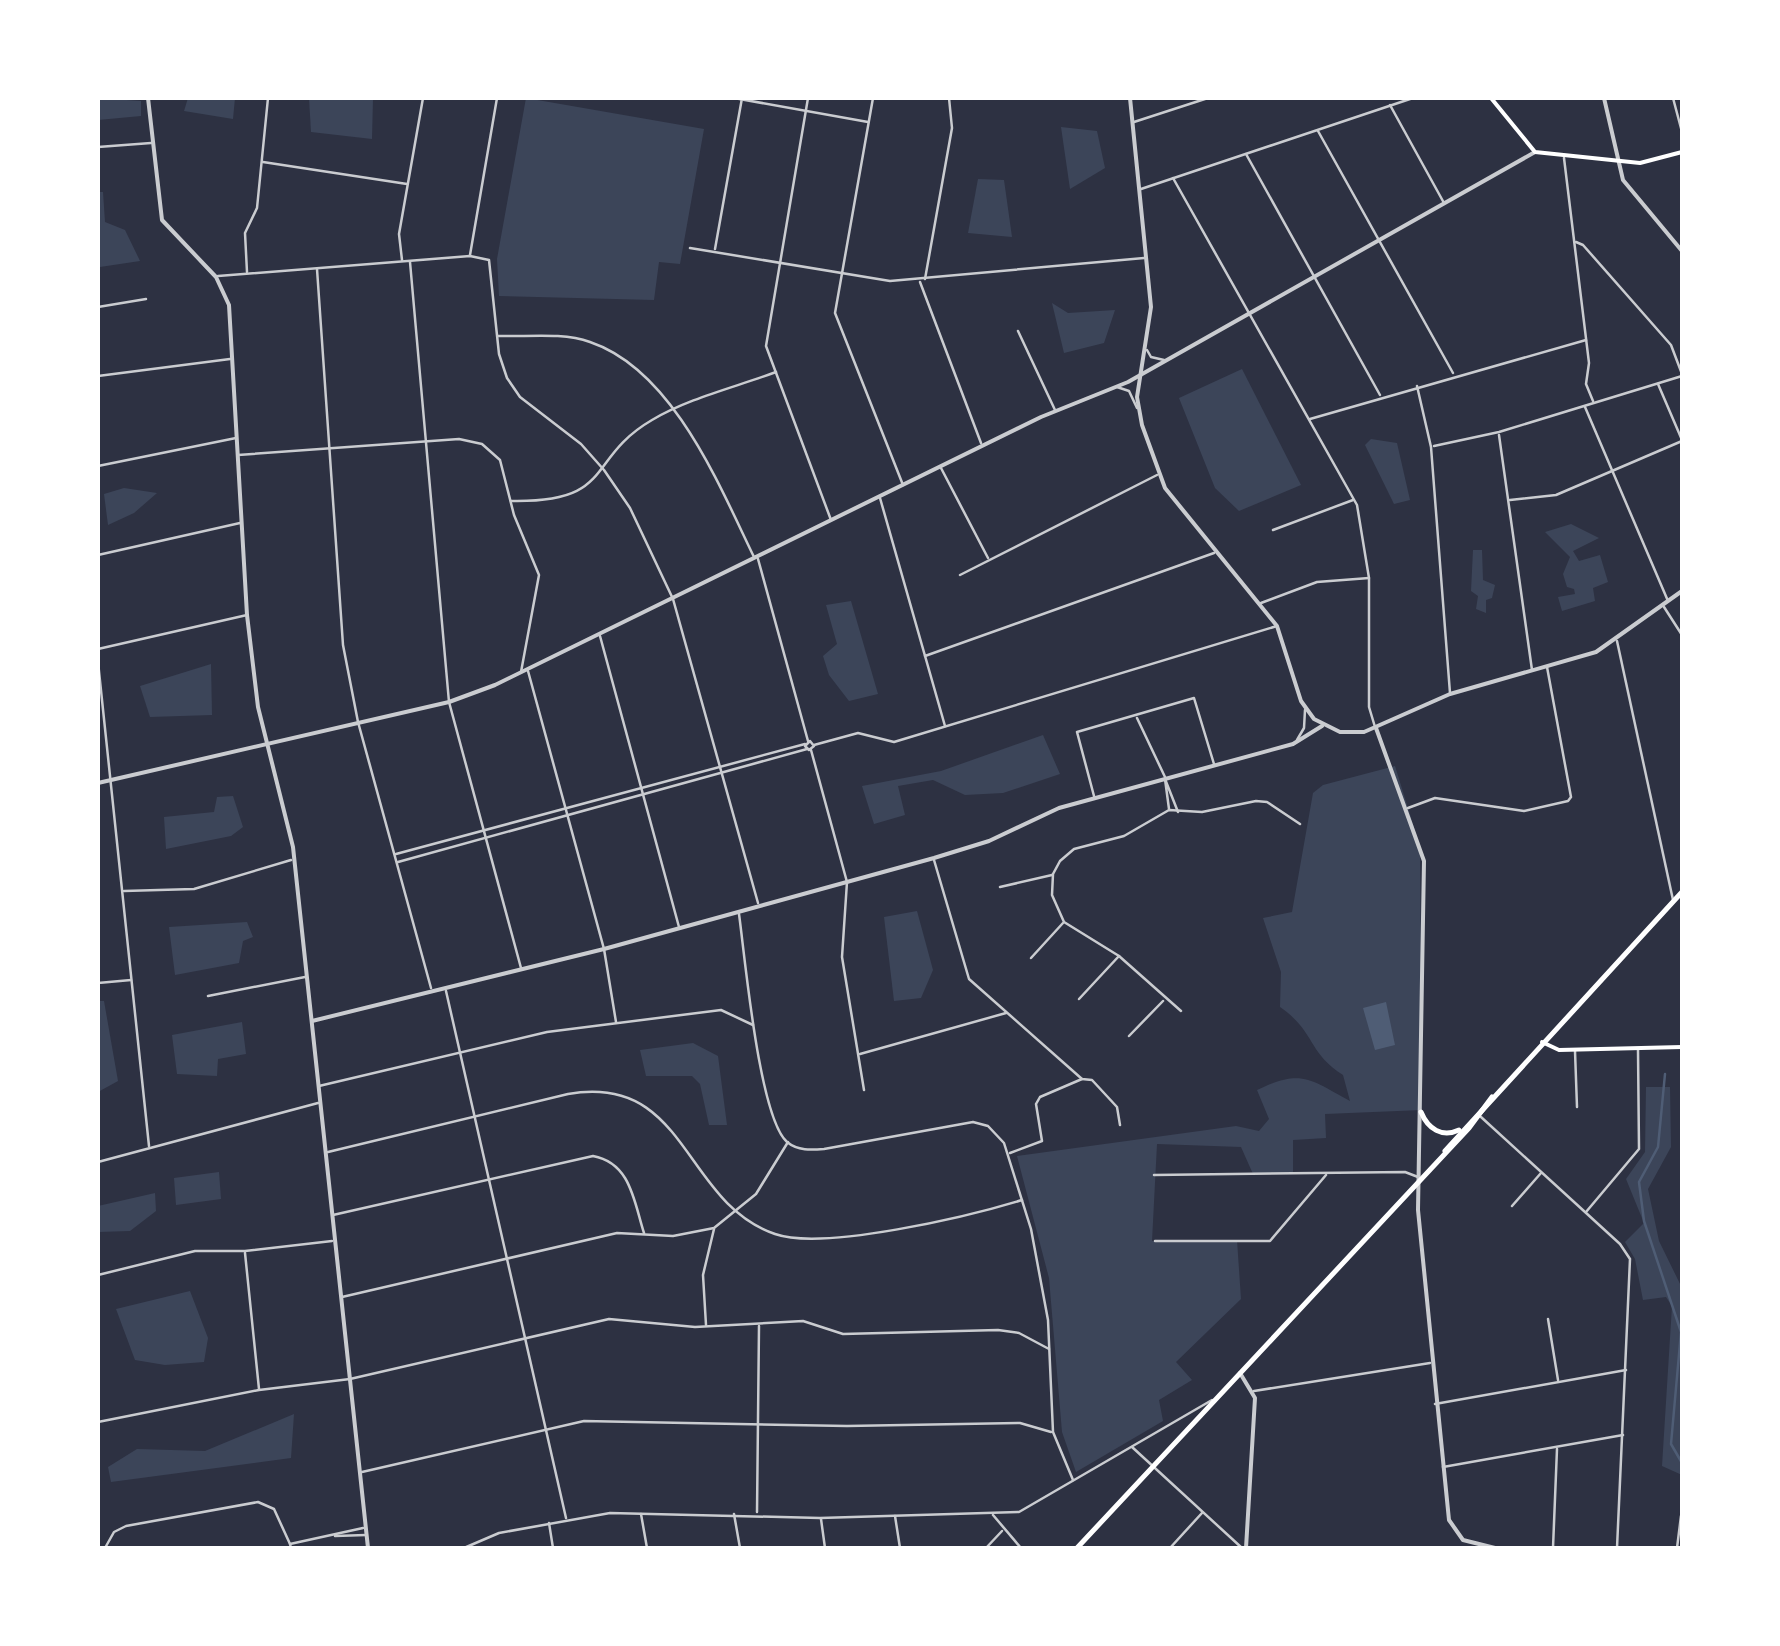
<svg xmlns="http://www.w3.org/2000/svg" width="1780" height="1646" viewBox="0 0 1780 1646" font-family="Overpass,sans-serif">
	<style>
		.green { fill: #3c4559 }
		.water { fill: #4f5d75 }
		.lines { fill: none; stroke-linecap: round; stroke-linejoin: round }
		.stream { stroke: #4f5d75; stroke-width: 2.5 }
		.minor { stroke: #caccd0; stroke-width: 2.5 }
		.tertiary { stroke: #caccd0; stroke-width: 4 }
		.secondary { stroke: #fff; stroke-width: 4 }
		.primary { stroke: #fff; stroke-width: 5 }
	</style>
	<rect width="100%" height="100%" fill="#2d3142"/>
	<g class="green">
		<path d="M98,98L141,101V116L98,120Z"/>
		<path d="M188,98H235L233,119L184,111Z"/>
		<path d="M309,98H373L372,139L311,132Z"/>
		<path d="M526,98L704,129L680,264L659,262L654,300L499,296L497,259Z"/>
		<path d="M1061,127L1097,131L1105,168L1070,189Z"/>
		<path d="M978,179L1004,180L1012,237L968,233Z"/>
		<path d="M98,192H103L105,222L125,230L140,261L100,267Z"/>
		<path d="M1052,303L1068,313L1115,310L1104,343L1064,353Z"/>
		<path d="M1242,369L1301,485L1239,511L1215,488L1179,398Z"/>
		<path d="M1371,439L1397,443L1410,500L1394,504L1365,445Z"/>
		<path d="M124,488L157,493L134,513L108,525L104,494Z"/>
		<path d="M1571,524L1599,538L1573,551L1579,561L1600,555L1608,582L1593,588L1595,601L1562,611L1558,597L1575,594L1574,589L1567,587L1563,574L1570,557L1545,532Z"/>
		<path d="M1473,550H1482L1483,580L1495,585L1492,598L1486,600V613L1476,609L1478,596L1471,591Z"/>
		<path d="M851,601L878,694L849,701L829,675L823,656L837,644L826,605Z"/>
		<path d="M211,664L212,715L150,717L140,686Z"/>
		<path d="M1043,735L1060,774L1003,793L965,795L933,780L898,786L905,815L874,824L862,786L941,771Z"/>
		<path d="M1395,766L1420,847L1422,1110L1325,1114L1326,1138L1293,1140V1173L1253,1174L1241,1147L1157,1144L1152,1241L1237,1240L1241,1299L1176,1362L1192,1380L1159,1400L1163,1421L1076,1472L1062,1432L1049,1278L1017,1156L1236,1126L1259,1131L1269,1119L1257,1090C1302,1068 1311,1080 1350,1101L1343,1075C1307,1052 1316,1032 1280,1007L1281,972L1263,918L1292,912L1313,793L1323,785Z"/>
		<path d="M233,796L243,827L231,836L166,849L164,817L214,812L217,797Z"/>
		<path d="M917,911L933,970L921,998L894,1001L884,917Z"/>
		<path d="M247,922L253,937L243,941L239,963L175,975L169,927Z"/>
		<path d="M98,1001H104L118,1081L98,1092Z"/>
		<path d="M242,1022L246,1054L218,1059L217,1076L177,1074L172,1035Z"/>
		<path d="M693,1043L718,1056L727,1125H709L700,1084L692,1076H646L640,1050Z"/>
		<path d="M1646,1087H1670L1671,1147L1648,1189L1659,1241L1682,1288V1475L1662,1466L1672,1306L1666,1297L1643,1300L1635,1259L1625,1242L1644,1223L1626,1179L1645,1152Z"/>
		<path d="M219,1172L221,1199L176,1205L174,1178Z"/>
		<path d="M155,1193L156,1211L130,1231L98,1232V1206Z"/>
		<path d="M190,1291L208,1338L204,1362L165,1365L135,1360L116,1309Z"/>
		<path d="M294,1414L291,1458L111,1482L108,1467L137,1449L205,1451Z"/>
	</g>
	<path class="water" d="M1386,1002L1395,1045L1375,1050L1363,1008Z"/>
	<g class="lines">
		<path class="stream" d="M1665,1074L1658,1147L1639,1182L1644,1221L1681,1332L1671,1444L1682,1463"/>
		<g class="minor">
			<path d="M734,98L868,122"/>
			<path d="M808,98L766,346L831,520"/>
			<path d="M873,98L835,313L903,485"/>
			<path d="M1673,98L1682,132"/>
			<path d="M1390,105L1444,203"/>
			<path d="M1134,122L1208,98"/>
			<path d="M1318,131L1453,373"/>
			<path d="M98,147L151,143"/>
			<path d="M1246,154L1380,395"/>
			<path d="M1564,158L1589,363L1586,384L1593,401"/>
			<path d="M263,162L407,184"/>
			<path d="M1173,178L1357,505L1369,578V707L1375,727"/>
			<path d="M1141,189L1413,98"/>
			<path d="M1576,242L1583,245L1671,345L1682,374"/>
			<path d="M690,248L890,281L1144,258"/>
			<path d="M715,249L742,98"/>
			<path d="M470,255L497,98"/>
			<path d="M402,260L399,234L423,98"/>
			<path d="M410,262L449,702L521,968"/>
			<path d="M317,269L343,645L358,722L431,988"/>
			<path d="M247,272L245,233L257,208L268,98"/>
			<path d="M218,276L470,256L489,260L499,354L507,378L520,397L581,444L604,470L630,508L673,599L758,903"/>
			<path d="M925,279L952,128L949,98"/>
			<path d="M920,282L981,443"/>
			<path d="M98,307L146,299"/>
			<path d="M1018,331L1055,410"/>
			<path d="M498,336C527,337 562,332 590,342C673,370 719,485 754,557"/>
			<path d="M1147,350L1151,357L1164,360"/>
			<path d="M98,376L230,359"/>
			<path d="M1658,384L1682,440"/>
			<path d="M1417,386L1431,447L1450,693"/>
			<path d="M1117,387L1129,391L1137,408"/>
			<path d="M1585,407L1668,601"/>
			<path d="M1310,419L1586,340"/>
			<path d="M1499,435L1532,670"/>
			<path d="M1434,446L1499,432L1682,376"/>
			<path d="M238,455L459,439L482,444L500,460L514,515L539,575L521,672"/>
			<path d="M98,466L236,438"/>
			<path d="M941,468L988,558"/>
			<path d="M880,498L945,726"/>
			<path d="M1510,500L1556,495L1682,441"/>
			<path d="M511,501C616,503 585,459 652,420C689,398 736,387 776,372"/>
			<path d="M1273,530L1353,500"/>
			<path d="M98,555L240,523"/>
			<path d="M758,559L808,741"/>
			<path d="M960,575L1157,475"/>
			<path d="M1261,603L1317,582L1369,578"/>
			<path d="M1664,607L1682,635"/>
			<path d="M600,636L679,927"/>
			<path d="M1617,641L1673,900"/>
			<path d="M98,649L247,615"/>
			<path d="M925,656L1214,553"/>
			<path d="M98,662L149,1146"/>
			<path d="M528,671L604,949L616,1022"/>
			<path d="M1137,718L1165,777"/>
			<path d="M1297,740L1304,728L1305,710"/>
			<path d="M810,741L814,746L809,750L805,746Z"/>
			<path d="M814,745L858,733L894,742L1277,626"/>
			<path d="M811,750L847,882L842,957L864,1090"/>
			<path d="M1094,796L1077,732L1194,698L1214,764"/>
			<path d="M1408,808L1435,798L1524,811L1568,801L1571,797L1547,667"/>
			<path d="M1169,809L1165,779L1178,812"/>
			<path d="M396,854L805,744"/>
			<path d="M934,860L969,979L1082,1079L1092,1080L1117,1107L1120,1125"/>
			<path d="M398,862L807,749"/>
			<path d="M1000,887L1052,875"/>
			<path d="M124,891L194,889L291,860"/>
			<path d="M739,914C745,957 759,1117 787,1142C798,1151 811,1150 824,1149L973,1122L988,1126L1004,1143L1031,1229L1048,1320L1053,1432L1073,1480"/>
			<path d="M1031,958L1063,923"/>
			<path d="M98,983L131,980"/>
			<path d="M446,991L566,1518"/>
			<path d="M208,996L305,977"/>
			<path d="M1079,999L1119,956"/>
			<path d="M1181,1011L1119,956L1064,922L1052,895L1053,874L1060,861L1074,849L1124,836L1169,810L1202,812L1256,801L1267,802L1300,824"/>
			<path d="M1129,1036L1163,1001"/>
			<path d="M1575,1051L1577,1107"/>
			<path d="M860,1054L1006,1013"/>
			<path d="M319,1086L547,1032L721,1010L753,1025"/>
			<path d="M1481,1117L1620,1244L1630,1259L1617,1548"/>
			<path d="M328,1152L568,1094C688,1073 682,1202 775,1234C824,1251 970,1216 1022,1200"/>
			<path d="M1010,1153L1042,1141L1036,1104L1040,1097L1082,1079"/>
			<path d="M98,1162L318,1103"/>
			<path d="M1154,1175L1405,1172L1418,1177"/>
			<path d="M1512,1206L1541,1173"/>
			<path d="M1586,1212L1639,1149L1638,1050"/>
			<path d="M333,1215L593,1156C631,1163 634,1202 644,1233"/>
			<path d="M1155,1241H1270L1326,1175"/>
			<path d="M245,1253L259,1389"/>
			<path d="M98,1275L195,1251H245L332,1241"/>
			<path d="M342,1297L617,1233L673,1236L714,1228L756,1194L788,1142"/>
			<path d="M1548,1319L1558,1380"/>
			<path d="M706,1325L703,1275L714,1229"/>
			<path d="M1254,1391L1430,1363"/>
			<path d="M1435,1404L1626,1370"/>
			<path d="M98,1422L259,1390L350,1379L609,1319L695,1327L803,1321L843,1334L998,1330L1019,1333L1049,1349"/>
			<path d="M1132,1447L1242,1548"/>
			<path d="M1443,1467L1623,1435"/>
			<path d="M362,1472L584,1421L847,1426L1020,1423L1051,1432"/>
			<path d="M757,1512L759,1326"/>
			<path d="M641,1514L647,1548"/>
			<path d="M734,1514L740,1548"/>
			<path d="M993,1515L1021,1548"/>
			<path d="M895,1516L900,1548"/>
			<path d="M821,1519L825,1548"/>
			<path d="M549,1523L553,1548"/>
			<path d="M335,1536L366,1535"/>
			<path d="M105,1548L114,1532L126,1526L258,1502L274,1509L290,1544"/>
			<path d="M291,1548L290,1544L363,1528"/>
			<path d="M464,1548L499,1533L610,1513L820,1518L1019,1512L1212,1400"/>
			<path d="M986,1548L1002,1531"/>
			<path d="M1170,1548L1202,1513"/>
			<path d="M1553,1548L1557,1449"/>
			<path d="M1677,1548L1681,1516"/>
		</g>
		<g class="tertiary">
			<path d="M148,98L162,220L216,277L229,305L247,615L258,707L293,847L368,1548"/>
			<path d="M1130,98L1151,307L1137,397L1142,425L1165,488L1277,626L1301,701L1314,719L1340,732H1364L1450,694L1596,652L1682,591"/>
			<path d="M1604,98L1623,180L1682,251"/>
			<path d="M1376,728L1424,861L1418,1210L1449,1520L1463,1540L1495,1548"/>
			<path d="M98,783L449,702L495,685L1041,417L1128,382L1535,152"/>
			<path d="M312,1021L604,949L934,858L989,841L1059,808L1293,744L1322,726"/>
			<path d="M1240,1373L1255,1398L1246,1548"/>
		</g>
		<g class="secondary">
			<path d="M1491,98L1535,152L1640,163L1682,152"/>
			<path d="M1542,1042L1559,1050L1682,1047"/>
		</g>
		<g class="primary">
			<path d="M1421,1112C1428,1129 1442,1138 1459,1130"/>
			<path d="M1445,1151L1682,892"/>
			<path d="M1077,1548L1469,1128L1492,1097"/>
		</g>
	</g>
	<rect width="1780" height="1646" fill="none" stroke="#ffffff" stroke-width="200"/>
</svg>
